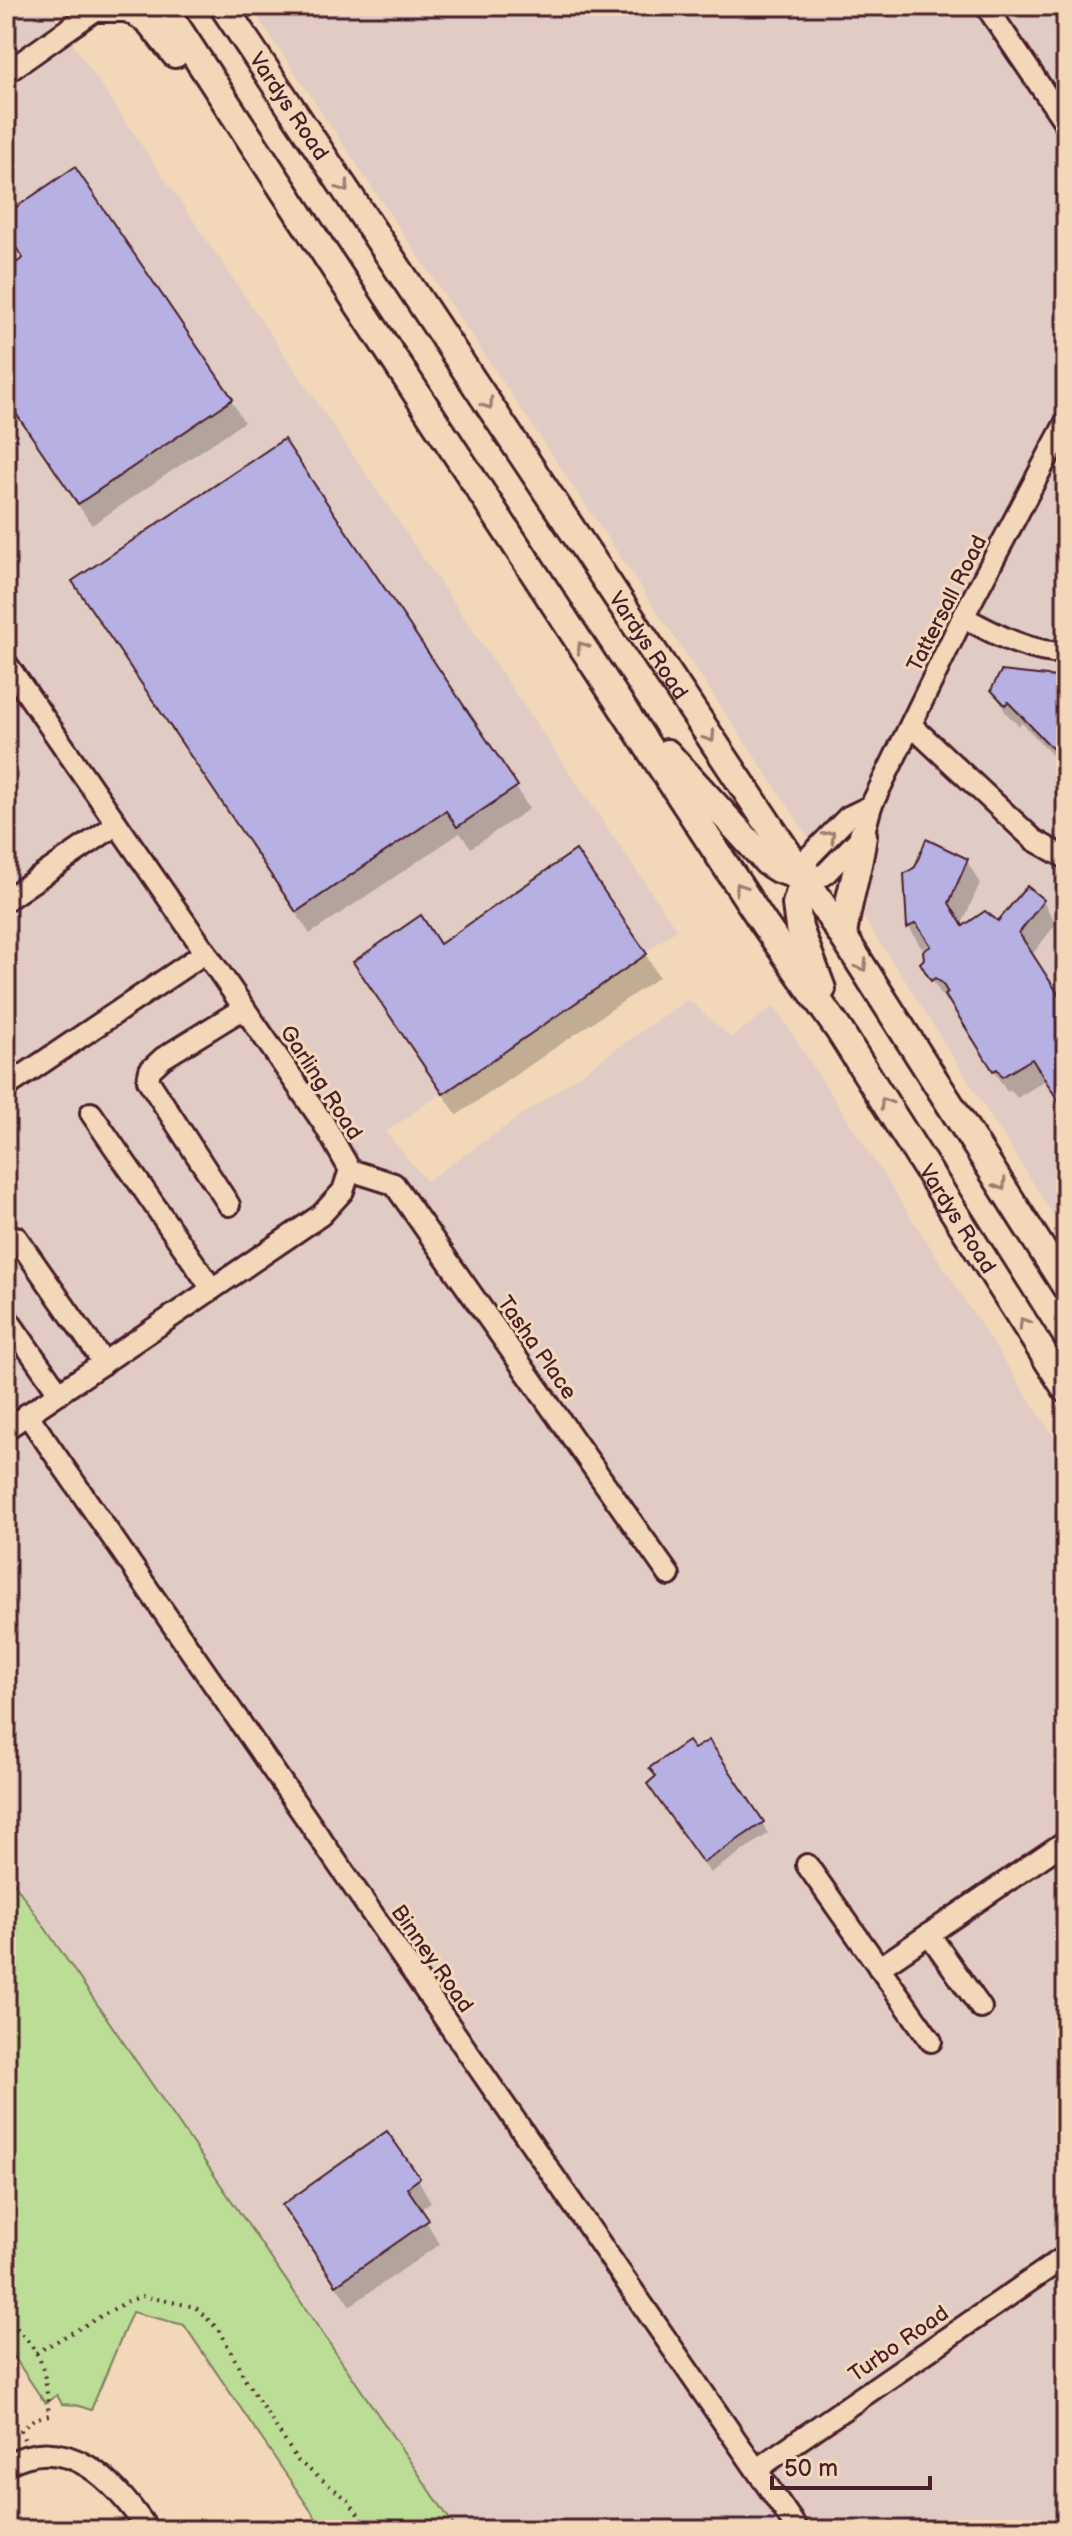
<svg xmlns="http://www.w3.org/2000/svg" width="1072" height="2536" viewBox="0 0 1072 2536" font-family="'Balsamiq Sans',sans-serif">
	<style>
		.built { fill: #e0ccc5 }
		.green { fill: #bbdd96; stroke: #827e60; stroke-width: 2 }
		.shadow { fill: #0003 }
		.building { fill: #b6b1e2; stroke: #4a1f2b; stroke-width: 2 }
		.lines { fill: none; stroke-linecap: round; stroke-linejoin: round }
		.minor-casing { stroke: #4a1f2b; stroke-width: 26 }
		.major-casing { stroke: #4a1f2b; stroke-width: 32 }
		.path { stroke: #4a1f2b; stroke-width: 4; stroke-dasharray: 2 6; stroke-linecap: butt }
		.minor { stroke: #f2d8b9; stroke-width: 20 }
		.major { stroke: #f2d8b9; stroke-width: 26 }
		.oneway { stroke: #9e7c72 }
		.labels { text-anchor: middle; stroke-width: 6; stroke-linejoin: round; paint-order: stroke }
		.street-label { font-size: 22px; fill: #4a1f2b; stroke: #f2d8b9 }
	</style>
	<rect width="100%" height="100%" fill="#f2d8b9"/>
	<filter id="ink" filterUnits="userSpaceOnUse"><feTurbulence type="fractalNoise" baseFrequency=".0125" numOctaves="2"/><feDisplacementMap in="SourceGraphic" scale="16" xChannelSelector="R" yChannelSelector="G"/><feConvolveMatrix kernelMatrix="1 2 1 2 8 2 1 2 1" color-interpolation-filters="sRGB"/></filter>
	<g filter="url(#ink)">
		<g class="built">
			<path d="M6,6H47L677,930L386,1132L427,1181L688,999L731,1038L774,1006L1066,1456V2530H457L6,1871Z"/>
			<path d="M250,6H1066V1235L902,976Z"/>
		</g>
		<path class="green" d="M6,1871L457,2530H324L184,2325L132,2312L91,2410L76,2405L62,2404L57,2395L45,2403L6,2345Z"/>
		<g class="shadow">
			<path d="M6,216L231,400L244,422L92,525L6,399V272L24,260L6,231Z"/>
			<path d="M75,582L516,787L529,809L471,848L460,833L310,934Z"/>
			<path d="M1066,680V769H1065L1022,723L1019,726L1006,713L993,690Z"/>
			<path d="M967,861L980,883L959,931L998,924L1043,901L1056,924L1031,956L1066,1010V1111L1046,1080L1017,1098L1011,1090L1007,1092L949,1000L946,1002L922,964L935,942L922,949L909,927L906,875Z"/>
			<path d="M440,946L646,955L659,977L457,1115L355,963Z"/>
			<path d="M657,1778L762,1823L768,1834L710,1873L656,1795Z"/>
			<path d="M418,2179L431,2202L419,2210L440,2244L350,2306L284,2206Z"/>
		</g>
		<g class="building">
			<path d="M75,167L233,399L78,504L6,399V270L23,258L6,233V214Z"/>
			<path d="M284,439L518,786L457,827L446,811L296,912L72,581Z"/>
			<path d="M1001,671L1066,678V753L1059,751L1054,746L1052,748L1008,702L1005,705L991,690Z"/>
			<path d="M926,839L968,859L949,903L963,926L985,911L998,921L1027,886L1044,900L1019,933L1066,1006V1113L1032,1059L1002,1077L997,1069L993,1071L945,995L948,993L942,983L935,978L931,981L920,963L924,959L923,951L931,946L916,923L907,928L904,874L915,867Z"/>
			<path d="M576,850L647,954L443,1094L353,962L421,915L440,944Z"/>
			<path d="M709,1740L764,1822L703,1863L647,1784L656,1776L649,1768L688,1741L694,1749Z"/>
			<path d="M387,2131L420,2178L407,2188L429,2220L336,2285L282,2205Z"/>
		</g>
		<g class="lines">
			<defs>
				<g id="minor">
					<path d="M986,6L1066,124"/>
					<path d="M6,73L101,6"/>
					<path d="M963,617C995,634 1029,653 1066,653"/>
					<path d="M6,663L324,1124L350,1170L343,1191L321,1215L6,1429"/>
					<path d="M912,726L1034,840L1066,858"/>
					<path d="M871,806L848,817L808,858L804,878L824,875L863,835L871,806L963,617L1066,422"/>
					<path d="M6,900L117,824"/>
					<path d="M6,1087L206,952"/>
					<path d="M91,1113L212,1289"/>
					<path d="M350,1170L394,1184L669,1575"/>
					<path d="M229,1205L148,1080L150,1070L163,1058L244,1008"/>
					<path d="M16,1237L104,1363"/>
					<path d="M6,1317L59,1393"/>
					<path d="M27,1414L798,2530"/>
					<path d="M807,1865L931,2041"/>
					<path d="M929,1934L981,2008"/>
					<path d="M879,1968L1066,1841"/>
					<path d="M6,2465C68,2430 115,2482 148,2530"/>
					<path d="M757,2469L1066,2256"/>
				</g>
				<g id="major">
					<path d="M99,6L98,8H128L148,20L175,54"/>
					<path id="s1" d="M163,6L764,924L839,1030L1066,1389"/>
					<path id="s2" d="M223,6L843,936L1066,1287"/>
					<path d="M667,753L767,862L778,869L804,878"/>
					<path d="M804,878L796,904L799,928L822,989"/>
					<path d="M843,936C847,902 859,870 863,835"/>
				</g>
			</defs>
			<use href="#minor" class="minor-casing"/>
			<use href="#major" class="major-casing"/>
			<g class="path">
				<path d="M6,2316C18,2330 35,2346 41,2363C47,2380 47,2399 49,2415L34,2419L21,2430L24,2439"/>
				<path d="M36,2353L128,2301L143,2296L195,2307L220,2331L246,2381L298,2461L348,2500L369,2530"/>
			</g>
			<use href="#minor" class="minor"/>
			<use href="#major" class="major"/>
		</g>
		<defs><path id="oneway-chevron" d="M-2-3.5L2.5 0L-2 3.5" fill="none" stroke-width="1.6" stroke-linecap="round" stroke-linejoin="round" transform="scale(2)"/></defs>
		<g class="oneway">
			<use href="#oneway-chevron" transform="translate(344 187) rotate(56)"/>
			<use href="#oneway-chevron" transform="translate(488 404) rotate(56)"/>
			<use href="#oneway-chevron" transform="translate(582 647) rotate(-123)"/>
			<use href="#oneway-chevron" transform="translate(710 737) rotate(56)"/>
			<use href="#oneway-chevron" transform="translate(830 836) rotate(-45)"/>
			<use href="#oneway-chevron" transform="translate(740 888) rotate(-123)"/>
			<use href="#oneway-chevron" transform="translate(862 966) rotate(58)"/>
			<use href="#oneway-chevron" transform="translate(885 1103) rotate(-122)"/>
			<use href="#oneway-chevron" transform="translate(1001 1185) rotate(58)"/>
			<use href="#oneway-chevron" transform="translate(1024 1323) rotate(-122)"/>
		</g>
	</g>
	<g class="labels">
		<g class="street-label">
			<text dy="8" stroke="none"><textPath href="#s2" startOffset="120">Vardys Road</textPath></text>
			<text transform="translate(946 603) rotate(-63)" y="8">Tattersall Road</text>
			<text dy="8" stroke="none"><textPath href="#s2" startOffset="768">Vardys Road</textPath></text>
			<text transform="translate(322 1082) rotate(57)" y="8">Garling Road</text>
			<text dy="8" stroke="none"><textPath href="#s1" startOffset="1450">Vardys Road</textPath></text>
			<text transform="translate(538 1347) rotate(55)" y="8">Tasha Place</text>
			<text transform="translate(433 1958) rotate(55)" y="8">Binney Road</text>
			<text transform="translate(898 2343) rotate(-35)" y="8">Turbo Road</text>
		</g>
	</g>
	<rect width="1072" height="2536" fill="none" stroke="#f2d8b9" stroke-width="32"/>
	<rect x="16" y="16" width="1040" height="2504" fill="none" stroke="#4a1f2b" stroke-width="3" filter="url(#ink)"/>
	<path d="M772 2476v12h158v-12" fill="none" stroke="#4a1f2b" stroke-width="4"/>
	<text x="784" y="2476" font-size="24" fill="#4a1f2b" stroke="#f2d8b9" stroke-width="6" paint-order="stroke">50 m</text>
</svg>
